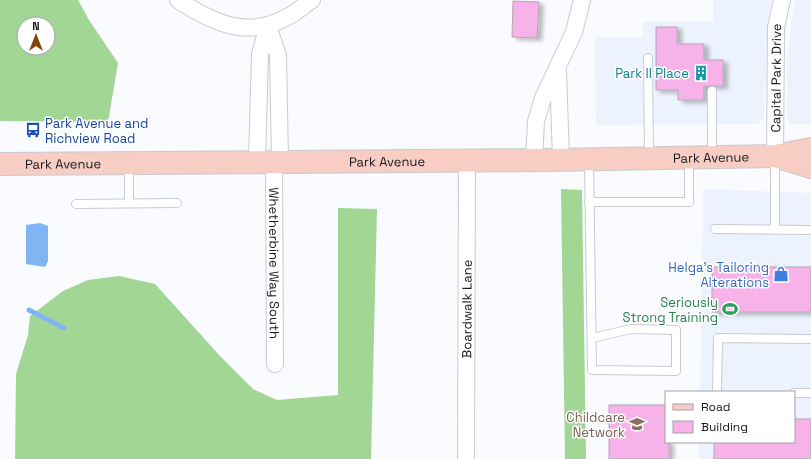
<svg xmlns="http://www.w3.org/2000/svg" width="811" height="459" viewBox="0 0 811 459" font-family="'Space Grotesk',sans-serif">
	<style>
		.built { fill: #ecf3fe }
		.forest { fill: #a1d694; fill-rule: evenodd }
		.water { fill: #80b5f3 }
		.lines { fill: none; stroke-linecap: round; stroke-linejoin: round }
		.stream { stroke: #80b5f3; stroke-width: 5 }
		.building { fill: #f6b2e9; stroke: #b1aab0; filter: url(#shadow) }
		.lane-casing { stroke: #c7cbd2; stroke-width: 10 }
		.street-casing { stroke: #c7cbd2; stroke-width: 18 }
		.secondary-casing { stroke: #c7cbd2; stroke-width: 24 }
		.lane { stroke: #fff; stroke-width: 8 }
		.street { stroke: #fff; stroke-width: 16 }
		.secondary { stroke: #f7cdc4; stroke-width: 22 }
		.labels { text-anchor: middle; stroke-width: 3; stroke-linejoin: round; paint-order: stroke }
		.culture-label { font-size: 13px; fill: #0d838f; stroke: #fff; text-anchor: end }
		.street-label { font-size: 13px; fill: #17181b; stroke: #fff }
		.transit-label { font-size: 13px; fill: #164399; stroke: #fff; text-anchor: start }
		.shop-label { font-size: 13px; fill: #366cbe; stroke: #fff; text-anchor: end }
		.leisure-label { font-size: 13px; fill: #27864d; stroke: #fff; text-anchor: end }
		.education-label { font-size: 13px; fill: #785e54; stroke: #fff; text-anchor: end }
	</style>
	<defs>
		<filter id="shadow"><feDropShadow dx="4.5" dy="2.5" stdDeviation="2" flood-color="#0004"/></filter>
	</defs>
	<rect width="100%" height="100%" fill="#f9fbfe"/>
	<g class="built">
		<path d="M713,0H771L768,21L764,116L759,124L596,125L595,37H643V22H713Z"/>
		<path d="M796,0H811V124H790L787,117V58L792,18Z"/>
		<path d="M703,189L811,193V459H699V442H794V392H700Z"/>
	</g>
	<g class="forest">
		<path d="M0,0H78L89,20L118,63L108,122L0,121ZM24,24H48V48H24Z"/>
		<path d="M561,189L582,190L586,459H565Z"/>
		<path d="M338,208L377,209L371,459H15L16,374L28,335L30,316L63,291L88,280L119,276L155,284L220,356L253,389L277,400L338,395Z"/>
	</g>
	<path class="water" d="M40,223L48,226V261L45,267L26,264V225Z"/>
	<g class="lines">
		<path class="stream" d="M29,310L64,328"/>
	</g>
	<g class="building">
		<path d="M513,1L539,2L537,38L512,37Z"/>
		<path d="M656,27H677V44H704V60H723V86H704V100H678V90H656Z"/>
		<rect x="712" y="267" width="99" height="45"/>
		<path d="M609,405H666V442H669V459H609Z"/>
		<path d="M794,419H811V459H714V442H794Z"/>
	</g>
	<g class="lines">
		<defs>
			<g id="lane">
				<path d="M648,58L649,157"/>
				<path d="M712,156V91"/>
				<path d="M775,158V229"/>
				<path d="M589,160L592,370L676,371V330L631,329L592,338"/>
				<path d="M129,165V203"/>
				<path d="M589,202H689V158"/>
				<path d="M76,204L177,203"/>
				<path d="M715,229L811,230"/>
				<path d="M717,392L718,338L811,339"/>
				<path d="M794,393H811"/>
			</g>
			<g id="street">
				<path d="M178,0C213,23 248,40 289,16C297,12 304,5 312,0"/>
				<path d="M268,26L278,55L280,161"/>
				<path d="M558,71L561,159"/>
				<path id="s1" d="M775,156L776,27L782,0"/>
				<path d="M534,160L536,121L543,98L574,32L582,0"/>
				<path d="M257,161L260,54L268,26"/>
				<path id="s2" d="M274,161L275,364"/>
				<path id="s3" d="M466,459L467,160"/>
			</g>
			<g id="secondary">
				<path d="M778,157L811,167"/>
				<path id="s4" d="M0,164L551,160L775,156L811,149"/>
			</g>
		</defs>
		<use href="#lane" class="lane-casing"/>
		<use href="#street" class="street-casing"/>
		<use href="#secondary" class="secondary-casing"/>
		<use href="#lane" class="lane"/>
		<use href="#street" class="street"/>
		<use href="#secondary" class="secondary"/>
	</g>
	<defs>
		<symbol id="building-bare" viewBox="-9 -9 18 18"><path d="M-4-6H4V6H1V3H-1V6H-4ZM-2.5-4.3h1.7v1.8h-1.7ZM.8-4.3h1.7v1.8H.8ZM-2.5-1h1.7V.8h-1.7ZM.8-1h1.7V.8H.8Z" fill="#0f9aa8" stroke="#fff" stroke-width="2.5" paint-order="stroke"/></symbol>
		<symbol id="bus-bare" viewBox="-9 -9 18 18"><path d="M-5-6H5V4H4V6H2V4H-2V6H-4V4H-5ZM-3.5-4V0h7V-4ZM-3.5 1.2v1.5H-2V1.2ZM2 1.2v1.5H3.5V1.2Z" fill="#1a4fb4" stroke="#fff" stroke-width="2.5" paint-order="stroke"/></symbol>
		<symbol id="shop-bare" viewBox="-9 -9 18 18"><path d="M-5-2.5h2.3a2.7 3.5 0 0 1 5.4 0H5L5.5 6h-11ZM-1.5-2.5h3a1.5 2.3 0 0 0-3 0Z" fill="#3f7fe0" stroke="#fff" stroke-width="2.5" paint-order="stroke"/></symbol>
		<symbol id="stadium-bare" viewBox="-9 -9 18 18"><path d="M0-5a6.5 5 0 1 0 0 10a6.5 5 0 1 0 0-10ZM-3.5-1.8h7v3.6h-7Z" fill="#2e9e5b" stroke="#fff" stroke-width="2.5" paint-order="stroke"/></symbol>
		<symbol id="school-bare" viewBox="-9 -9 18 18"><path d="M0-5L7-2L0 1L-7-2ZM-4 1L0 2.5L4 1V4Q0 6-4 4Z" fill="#8d6e63" stroke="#fff" stroke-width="2.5" paint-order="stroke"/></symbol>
	</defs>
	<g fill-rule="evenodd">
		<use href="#building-bare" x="690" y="62" width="22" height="22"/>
		<use href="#bus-bare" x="22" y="119" width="22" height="22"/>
		<use href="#shop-bare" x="770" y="263" width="22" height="22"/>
		<use href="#stadium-bare" x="719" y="298" width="22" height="22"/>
		<use href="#school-bare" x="626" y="413" width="22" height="22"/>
	</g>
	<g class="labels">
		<g class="culture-label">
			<text x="689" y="78">Park II Place</text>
		</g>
		<g class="street-label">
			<text dy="5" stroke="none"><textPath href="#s1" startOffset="78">Capital Park Drive</textPath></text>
			<text dy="5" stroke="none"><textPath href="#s4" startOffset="711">Park Avenue</textPath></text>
			<text dy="5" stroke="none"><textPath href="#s4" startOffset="387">Park Avenue</textPath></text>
			<text dy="5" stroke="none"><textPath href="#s4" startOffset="63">Park Avenue</textPath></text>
			<text dy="5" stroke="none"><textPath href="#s2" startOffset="102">Whetherbine Way South</textPath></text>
			<text dy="5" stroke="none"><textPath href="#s3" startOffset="150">Boardwalk Lane</textPath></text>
		</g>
		<g class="transit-label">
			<text x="45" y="128">Park Avenue and<tspan x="45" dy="15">Richview Road</tspan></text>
		</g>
		<g class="shop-label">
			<text x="769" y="272">Helga's Tailoring<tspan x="769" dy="15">Alterations</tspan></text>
		</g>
		<g class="leisure-label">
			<text x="718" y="307">Seriously<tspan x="718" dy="15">Strong Training</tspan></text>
		</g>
		<g class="education-label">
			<text x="625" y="422">Childcare<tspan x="625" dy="15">Network</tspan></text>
		</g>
	</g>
	<rect x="665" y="391" width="130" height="52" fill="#ffffff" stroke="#a2a3a4"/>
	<rect x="673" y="404" width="20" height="6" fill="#f7cdc4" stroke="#a2a3a4"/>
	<text x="701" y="411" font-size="12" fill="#17181b">Road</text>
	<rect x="673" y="421" width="20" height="12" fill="#f6b2e9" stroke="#a2a3a4"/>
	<text x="701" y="431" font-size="12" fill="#17181b">Building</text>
	<g transform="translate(36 36)"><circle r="19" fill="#ffffff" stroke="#a2a3a4"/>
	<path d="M0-3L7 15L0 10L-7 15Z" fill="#844508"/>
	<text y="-6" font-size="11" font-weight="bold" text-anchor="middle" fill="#17181b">N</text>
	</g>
</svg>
